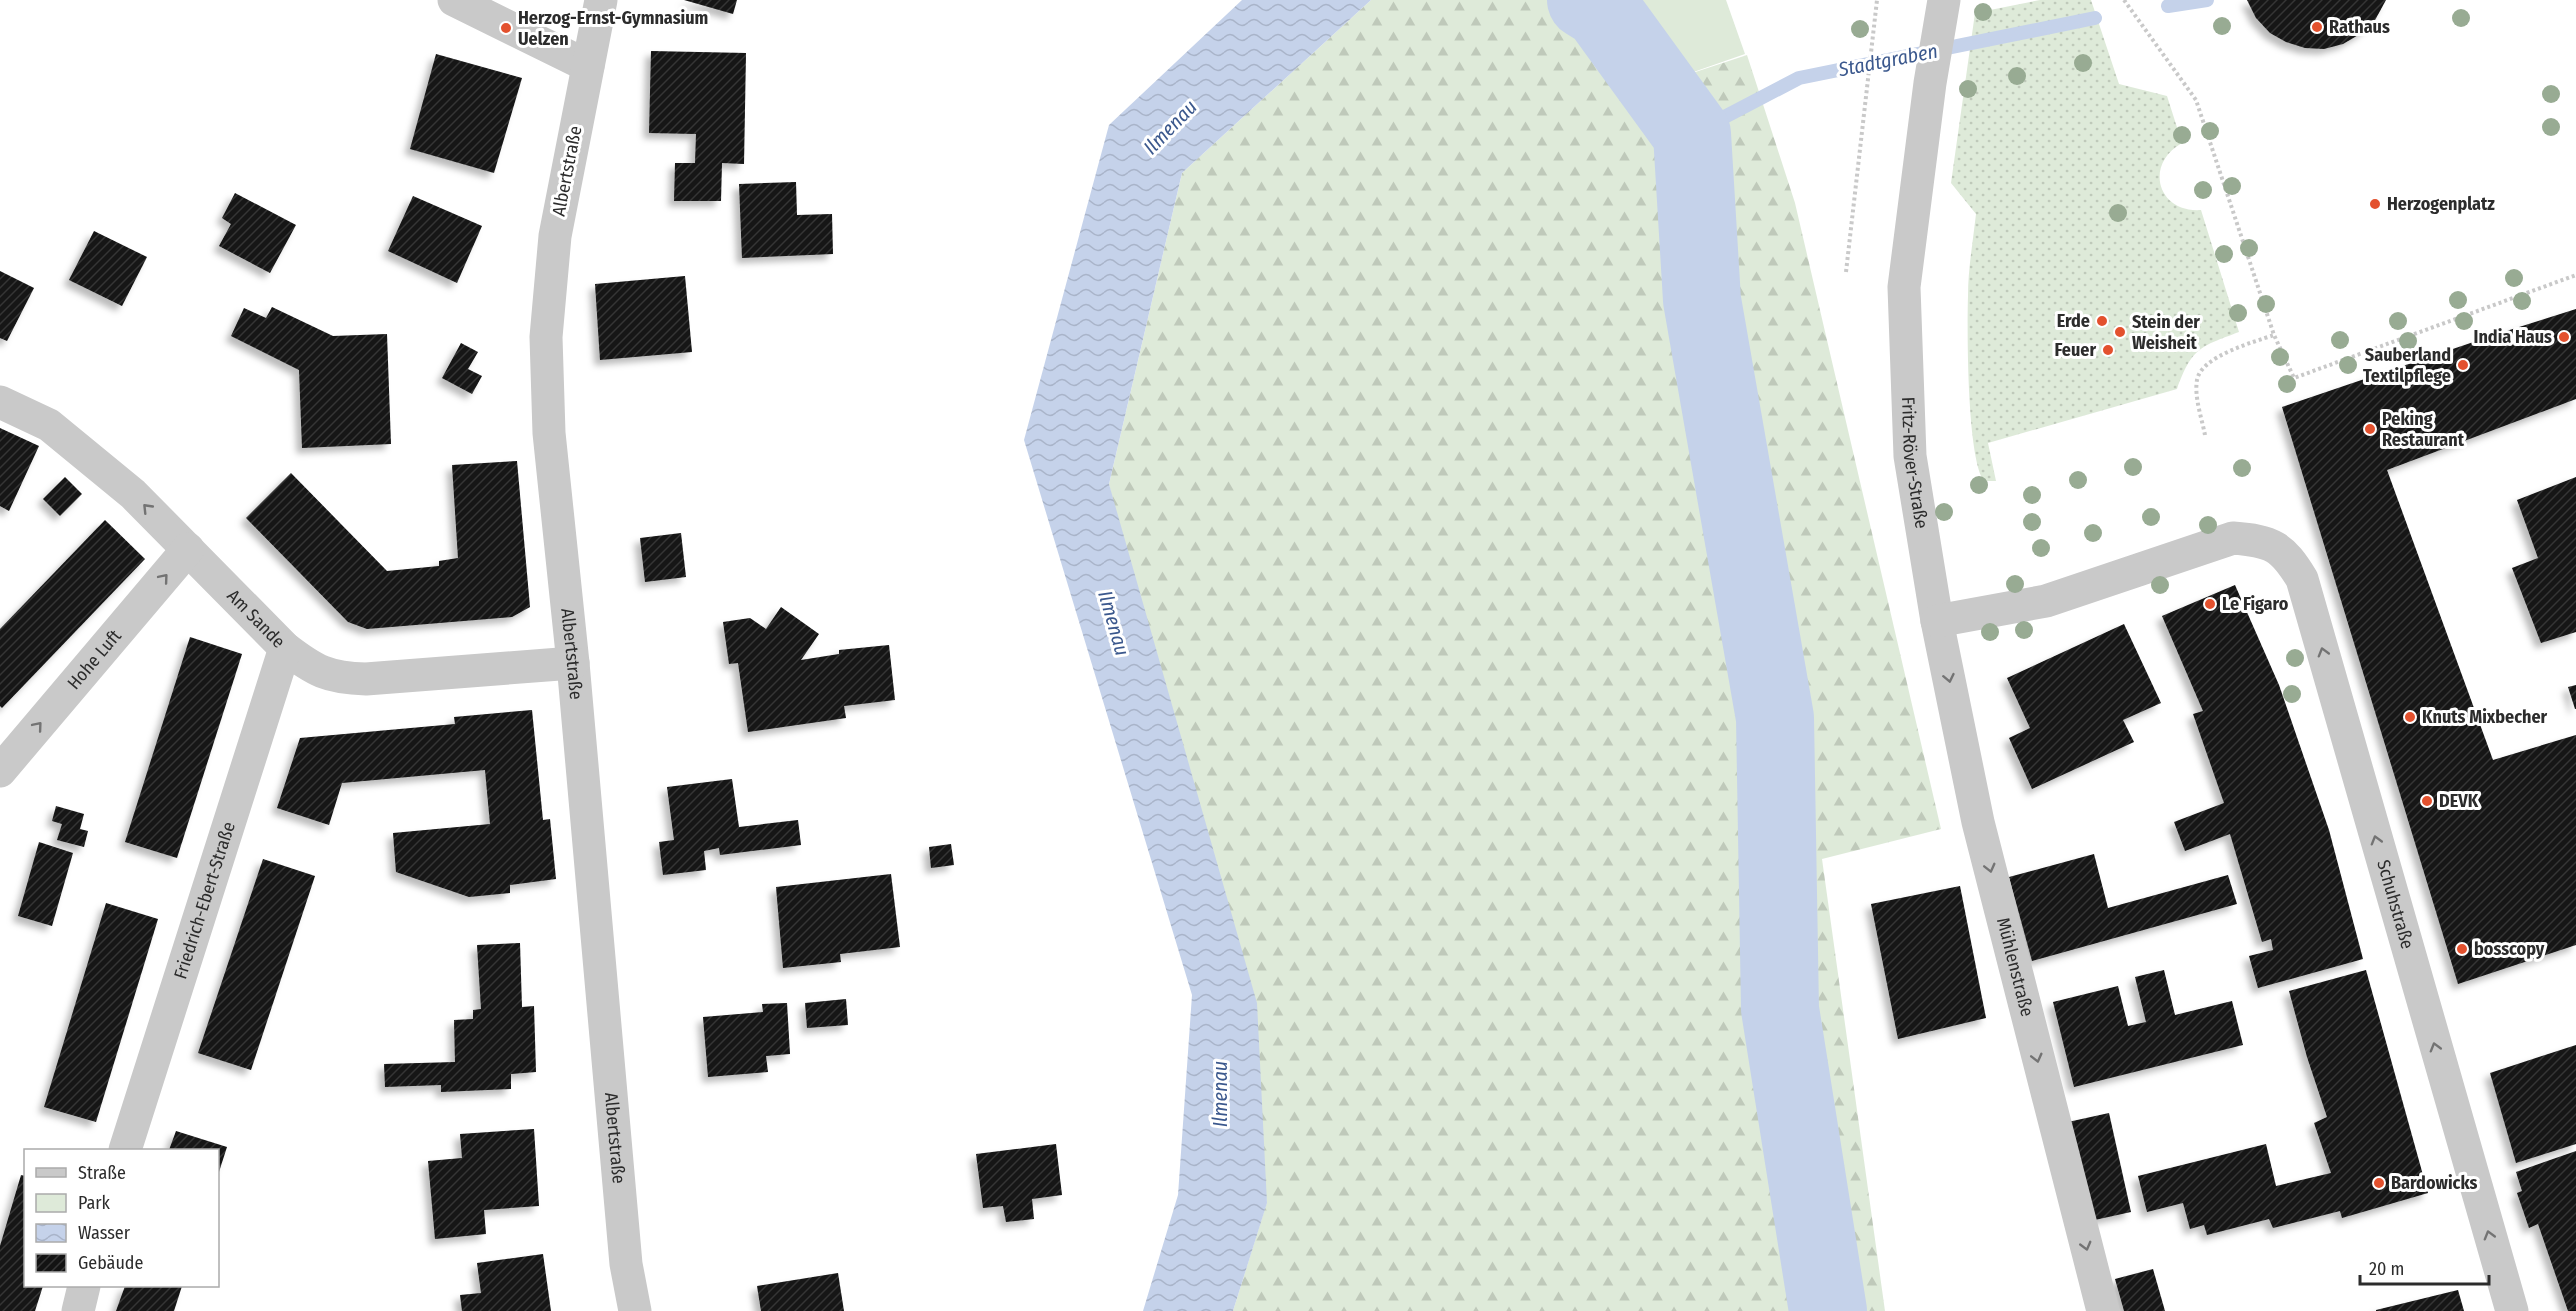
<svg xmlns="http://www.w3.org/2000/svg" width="2576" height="1311" viewBox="0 0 2576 1311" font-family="'Fira Sans Condensed',sans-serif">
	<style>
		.grass { fill: url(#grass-dots) }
		.forest { fill: url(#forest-firs) }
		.park { fill: #deead9 }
		.water { fill: url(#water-waves) }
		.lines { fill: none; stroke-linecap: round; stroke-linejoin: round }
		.stream { stroke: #c5d2ea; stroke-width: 14 }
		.river { stroke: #c5d2ea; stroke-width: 78 }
		.building { fill: url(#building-hatch); filter: url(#shadow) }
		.path { stroke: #c9c9c9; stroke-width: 4; stroke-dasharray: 3 3; stroke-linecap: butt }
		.minor { stroke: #c9c9c9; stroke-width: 33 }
		.tree { fill: #98ab93 }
		.oneway { stroke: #737373 }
		.poi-dot { fill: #e3512e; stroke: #fff; stroke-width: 2 }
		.labels { text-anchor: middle; stroke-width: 6; stroke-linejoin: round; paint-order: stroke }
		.poi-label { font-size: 18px; font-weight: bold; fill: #2c2c2c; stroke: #fff; text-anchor: start }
		.street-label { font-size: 18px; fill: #2c2c2c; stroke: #fff }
		.water-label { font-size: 20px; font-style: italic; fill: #3b588d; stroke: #fff }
	</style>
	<defs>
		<pattern id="grass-dots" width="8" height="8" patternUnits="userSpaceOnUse" patternTransform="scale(1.5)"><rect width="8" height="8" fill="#deead9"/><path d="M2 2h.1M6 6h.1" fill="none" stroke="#bfc9ba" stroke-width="1.8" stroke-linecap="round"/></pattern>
		<pattern id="forest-firs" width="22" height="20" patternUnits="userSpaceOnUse" patternTransform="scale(1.5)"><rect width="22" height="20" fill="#deead9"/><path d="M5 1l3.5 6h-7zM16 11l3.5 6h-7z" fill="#bfc9ba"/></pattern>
		<pattern id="water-waves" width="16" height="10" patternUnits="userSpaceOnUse" patternTransform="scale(1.5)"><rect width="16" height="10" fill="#c5d2ea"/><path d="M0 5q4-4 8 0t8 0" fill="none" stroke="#a9b4c9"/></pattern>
		<pattern id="building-hatch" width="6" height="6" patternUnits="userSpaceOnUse" patternTransform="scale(1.5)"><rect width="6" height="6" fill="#131313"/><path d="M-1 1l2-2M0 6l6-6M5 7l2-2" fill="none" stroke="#363636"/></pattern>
		<filter id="shadow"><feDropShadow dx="-5.5" dy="5.5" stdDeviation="3" flood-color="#0004"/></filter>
	</defs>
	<rect width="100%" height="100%" fill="#fff"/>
	<path class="grass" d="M2040,0H2091L2119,84L2167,96L2182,143C2144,164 2157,213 2201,210L2239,332C2199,347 2192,348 2177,389L1988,443L1996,481H1984C1967,458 1967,330 1968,296C1968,269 1973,241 1976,214L1951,183L1975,13Z"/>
	<path class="forest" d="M1371,0H1632L1662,83L1747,55L1795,203L1941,829L1822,859L1885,1311H1233L1267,1202L1109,484L1182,173Z"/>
	<path class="park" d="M1634,0H1726L1745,54L1662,83Z"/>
	<path class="water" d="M1242,0H1371L1182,173L1109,484L1257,1003L1267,1203L1233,1311H1143L1178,1195L1192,995L1024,440L1109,125Z"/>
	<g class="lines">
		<g class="stream">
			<path d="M2168,6L2207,0"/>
			<path d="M1692,134L1799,78L2095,18"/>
		</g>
		<path class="river" d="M1586,0L1602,10L1692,134L1702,300L1775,718L1780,1009L1828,1311"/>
	</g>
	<g class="building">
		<path d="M684,0H737L733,14Z"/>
		<path d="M2247,0H2386L2374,22L2360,34L2343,44L2324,49L2305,48L2286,42L2270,33L2256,18Z"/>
		<path d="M651,51L746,53L744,164L722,163L721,201H674L675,163H695L696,134L649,133Z"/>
		<path d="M436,54L522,78L494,173L410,149Z"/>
		<path d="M796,182L797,215L832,214L833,254L742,258L739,184Z"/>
		<path d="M235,193L296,225L270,273L219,246L231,224L222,218Z"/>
		<path d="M413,196L482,226L457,283L388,251Z"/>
		<path d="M94,231L147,257L122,306L69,280Z"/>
		<path d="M0,271L34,288L7,341L0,338Z"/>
		<path d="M685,276L692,352L600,360L595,284Z"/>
		<path d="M272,307L333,336L387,334L391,444L302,448L299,370L231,336L244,308L266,318Z"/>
		<path d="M2576,309V399L2387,470L2493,760L2576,735V945L2458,984L2282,407L2497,334Z"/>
		<path d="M461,343L478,352L468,369L482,376L472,394L442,378Z"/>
		<path d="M0,428L39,446L9,511L0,506Z"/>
		<path d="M517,461L530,607L512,617L367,629L348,622L246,518L291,473L387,571L439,566V561L458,558L452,465Z"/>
		<path d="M65,477L82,494L60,516L43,499Z"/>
		<path d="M2576,477V632L2541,643L2512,568L2538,558L2517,500Z"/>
		<path d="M105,520L145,559L2,708L0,706V629Z"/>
		<path d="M681,533L686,577L645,582L640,538Z"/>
		<path d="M2235,585L2279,685L2329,830L2363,959L2258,988L2249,956L2273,950L2271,939L2262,942L2230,834L2185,851L2174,822L2224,803L2193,714L2203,711L2162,616Z"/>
		<path d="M781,607L819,634L801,660L839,654V650L889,645L895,700L844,706L846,718L748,732L738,663L729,664L723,622L750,618L766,629Z"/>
		<path d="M2124,624L2161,703L2123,720L2134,742L2032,789L2009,738L2030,728L2007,678Z"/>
		<path d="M190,637L242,654L177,858L125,842Z"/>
		<path d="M2576,685V709H2575L2568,687Z"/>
		<path d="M532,710L543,820L550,819L556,879L510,885V893L469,897L396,872L393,833L490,824L485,770L342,783L329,825L277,808L300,738L455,724L454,717Z"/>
		<path d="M732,779L739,827L798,820L801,845L720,855L719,848L704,851L706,870L663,875L659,842L674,840L667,787Z"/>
		<path d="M56,806L84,814L80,829L88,831L84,847L57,840L62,824L52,821Z"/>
		<path d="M39,842L73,853L52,926L18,916Z"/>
		<path d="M951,844L954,865L931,868L929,847Z"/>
		<path d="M2094,854L2108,908L2228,875L2237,904L2032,961L2009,877Z"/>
		<path d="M263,859L315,876L251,1070L198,1053Z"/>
		<path d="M891,874L900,947L840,954L841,962L783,968L776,887Z"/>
		<path d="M1960,886L1986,1018L1898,1039L1871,904Z"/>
		<path d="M106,903L158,919L96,1122L44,1107Z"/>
		<path d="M520,943L522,1007L534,1006L536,1072L511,1074V1089L441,1092V1085L385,1087L384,1064L455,1062L454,1020L473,1019V1010L481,1009L477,945Z"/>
		<path d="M2164,970L2175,1015L2232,1001L2243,1045L2074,1087L2053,1002L2118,986L2128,1026L2146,1022L2135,977Z"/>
		<path d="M2366,970L2428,1193L2342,1218L2340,1211L2273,1228L2269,1219L2207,1235L2204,1225L2190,1229L2183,1203L2147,1212L2138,1176L2266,1144L2276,1186L2331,1173L2314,1123L2327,1117L2307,1057L2289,991Z"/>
		<path d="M846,999L848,1025L807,1028L805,1003Z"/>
		<path d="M787,1003L790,1054L766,1056L768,1072L708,1077L703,1017L763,1012L762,1004Z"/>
		<path d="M2576,1045V1144L2516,1163L2490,1073Z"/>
		<path d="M2109,1113L2131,1212L2090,1221L2068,1122Z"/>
		<path d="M534,1129L539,1206L484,1210L486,1234L435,1239L428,1161L462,1158L460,1134Z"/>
		<path d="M176,1131L227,1147L218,1175V1150H169Z"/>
		<path d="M1056,1144L1062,1195L1032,1199L1034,1219L1006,1222L1003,1206L983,1208L976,1154Z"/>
		<path d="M2576,1151V1311H2568L2538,1224L2529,1228L2517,1193L2522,1191L2516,1172Z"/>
		<path d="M21,1175L26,1176V1286H43L35,1311H0V1246Z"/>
		<path d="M543,1254L551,1311H462L460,1295L481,1293L477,1263Z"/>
		<path d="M2153,1269L2165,1311H2124L2115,1279Z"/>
		<path d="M838,1273L844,1311H761L757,1286Z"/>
		<path d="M125,1286H182L174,1311H116Z"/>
		<path d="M2458,1290L2464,1311H2376V1310Z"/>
	</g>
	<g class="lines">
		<g class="path">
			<path d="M2124,0L2196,100L2274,335L2294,378L2576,275"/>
			<path d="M1846,272L1877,0"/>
			<path d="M2205,435C2202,419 2194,397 2197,380C2201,356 2254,342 2274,335"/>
		</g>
		<g class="minor">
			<path d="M454,0L588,66"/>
			<path id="s1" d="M601,0L555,236L546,337L549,433L573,663L626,1264L635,1311"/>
			<path id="s2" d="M1944,0L1930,83L1904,287L1910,456L1937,621L1978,822L2103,1311"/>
			<path id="s3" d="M0,402L49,425L133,494L285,648C315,671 328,678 366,679L573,663"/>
			<path id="s4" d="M1937,621L2046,601L2233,538C2272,541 2282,546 2302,579L2512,1311"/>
			<path id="s5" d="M0,771L188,549"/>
			<path id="s6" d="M125,1150L285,648"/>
			<path d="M78,1311L84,1286"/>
		</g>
	</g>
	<g class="tree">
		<circle cx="1983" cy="12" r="9"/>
		<circle cx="2461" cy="18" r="9"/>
		<circle cx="2222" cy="26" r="9"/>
		<circle cx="1860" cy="29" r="9"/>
		<circle cx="2083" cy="63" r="9"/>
		<circle cx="2017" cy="76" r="9"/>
		<circle cx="1968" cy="89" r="9"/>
		<circle cx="2551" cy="94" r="9"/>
		<circle cx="2551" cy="127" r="9"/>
		<circle cx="2210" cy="131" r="9"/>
		<circle cx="2182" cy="135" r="9"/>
		<circle cx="2232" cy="186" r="9"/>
		<circle cx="2203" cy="190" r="9"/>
		<circle cx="2118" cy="213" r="9"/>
		<circle cx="2249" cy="248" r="9"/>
		<circle cx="2224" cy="254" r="9"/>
		<circle cx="2514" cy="278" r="9"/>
		<circle cx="2458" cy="300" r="9"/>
		<circle cx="2522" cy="301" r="9"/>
		<circle cx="2266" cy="304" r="9"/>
		<circle cx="2238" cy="313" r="9"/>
		<circle cx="2398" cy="321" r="9"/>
		<circle cx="2464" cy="321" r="9"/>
		<circle cx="2340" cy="340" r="9"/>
		<circle cx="2408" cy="341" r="9"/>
		<circle cx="2280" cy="357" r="9"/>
		<circle cx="2348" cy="365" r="9"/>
		<circle cx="2287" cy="384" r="9"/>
		<circle cx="2133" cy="467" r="9"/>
		<circle cx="2242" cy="468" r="9"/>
		<circle cx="2078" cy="480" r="9"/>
		<circle cx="1979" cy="485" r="9"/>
		<circle cx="2032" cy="495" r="9"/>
		<circle cx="1944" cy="512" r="9"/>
		<circle cx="2151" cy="517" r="9"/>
		<circle cx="2032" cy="522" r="9"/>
		<circle cx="2208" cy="525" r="9"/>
		<circle cx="2093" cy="533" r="9"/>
		<circle cx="2041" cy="548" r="9"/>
		<circle cx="2015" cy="584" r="9"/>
		<circle cx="2160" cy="585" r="9"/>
		<circle cx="2024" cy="630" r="9"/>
		<circle cx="1990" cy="632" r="9"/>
		<circle cx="2295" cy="658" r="9"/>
		<circle cx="2292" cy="694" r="9"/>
	</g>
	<defs><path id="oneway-chevron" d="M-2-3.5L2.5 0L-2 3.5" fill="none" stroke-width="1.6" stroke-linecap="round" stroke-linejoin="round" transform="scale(1.5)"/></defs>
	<g class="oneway">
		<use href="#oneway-chevron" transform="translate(147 508) rotate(-134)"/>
		<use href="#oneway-chevron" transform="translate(164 578) rotate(-50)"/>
		<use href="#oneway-chevron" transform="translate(2323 652) rotate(-106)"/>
		<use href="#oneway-chevron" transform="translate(1949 678) rotate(78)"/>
		<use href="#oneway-chevron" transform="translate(38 726) rotate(-50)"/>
		<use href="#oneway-chevron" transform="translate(2376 840) rotate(-106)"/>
		<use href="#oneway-chevron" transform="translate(1990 868) rotate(76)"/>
		<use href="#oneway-chevron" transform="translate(2435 1047) rotate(-106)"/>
		<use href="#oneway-chevron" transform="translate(2037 1058) rotate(76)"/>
		<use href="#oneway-chevron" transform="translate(2489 1235) rotate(-106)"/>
		<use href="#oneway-chevron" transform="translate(2086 1246) rotate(75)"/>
	</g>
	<g class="poi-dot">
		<circle cx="2317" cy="27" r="6"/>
		<circle cx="506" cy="28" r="6"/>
		<circle cx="2375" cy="204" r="6"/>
		<circle cx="2102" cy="321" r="6"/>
		<circle cx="2120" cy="332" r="6"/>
		<circle cx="2564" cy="337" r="6"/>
		<circle cx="2108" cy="350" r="6"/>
		<circle cx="2463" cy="365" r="6"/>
		<circle cx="2370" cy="429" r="6"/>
		<circle cx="2210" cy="604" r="6"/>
		<circle cx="2410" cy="717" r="6"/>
		<circle cx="2427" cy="801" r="6"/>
		<circle cx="2462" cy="949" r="6"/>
		<circle cx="2379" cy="1183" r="6"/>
	</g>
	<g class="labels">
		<g class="poi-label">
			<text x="518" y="24">Herzog-Ernst-Gymnasium<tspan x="518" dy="21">Uelzen</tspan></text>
			<text x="2329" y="33">Rathaus</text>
			<text x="2387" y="210">Herzogenplatz</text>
			<text x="2090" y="327" text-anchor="end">Erde</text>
			<text x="2132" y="328">Stein der<tspan x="2132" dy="21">Weisheit</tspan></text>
			<text x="2552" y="343" text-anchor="end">India Haus</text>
			<text x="2096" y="356" text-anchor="end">Feuer</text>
			<text x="2451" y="361" text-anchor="end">Sauberland<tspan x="2451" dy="21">Textilpflege</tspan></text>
			<text x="2382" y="425">Peking<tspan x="2382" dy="21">Restaurant</tspan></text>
			<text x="2222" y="610">Le Figaro</text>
			<text x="2422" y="723">Knuts Mixbecher</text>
			<text x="2439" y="807">DEVK</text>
			<text x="2474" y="955">bosscopy</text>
			<text x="2391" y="1189">Bardowicks</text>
		</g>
		<g class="street-label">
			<text transform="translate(567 171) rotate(-79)" y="6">Albertstraße</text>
			<text dy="6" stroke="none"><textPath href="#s2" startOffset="466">Fritz-Röver-Straße</textPath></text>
			<text dy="6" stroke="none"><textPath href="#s3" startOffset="338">Am Sande</textPath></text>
			<text dy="6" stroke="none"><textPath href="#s1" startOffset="660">Albertstraße</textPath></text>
			<text dy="6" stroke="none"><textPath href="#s5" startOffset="146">Hohe Luft</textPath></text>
			<text dy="6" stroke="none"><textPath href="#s6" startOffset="262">Friedrich-Ebert-Straße</textPath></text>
			<text dy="6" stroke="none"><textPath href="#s4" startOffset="732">Schuhstraße</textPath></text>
			<text dy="6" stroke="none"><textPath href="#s2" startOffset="981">Mühlenstraße</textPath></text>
			<text dy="6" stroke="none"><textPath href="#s1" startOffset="1146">Albertstraße</textPath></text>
		</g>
		<g class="water-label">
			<text transform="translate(1888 60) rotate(-11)" y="7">Stadtgraben</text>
			<text transform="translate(1170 127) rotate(-46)" y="7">Ilmenau</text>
			<text transform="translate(1114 623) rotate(74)" y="7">Ilmenau</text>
			<text transform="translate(1220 1094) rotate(-90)" y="7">Ilmenau</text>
		</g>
	</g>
	<rect x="24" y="1149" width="195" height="138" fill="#ffffff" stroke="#ababab" stroke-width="1.5"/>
	<rect x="36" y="1168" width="30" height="9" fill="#c9c9c9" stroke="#ababab" stroke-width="1.5"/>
	<text x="78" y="1179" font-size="18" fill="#2c2c2c">Straße</text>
	<rect x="36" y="1194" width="30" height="18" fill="#deead9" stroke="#ababab" stroke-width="1.5"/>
	<text x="78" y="1209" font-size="18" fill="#2c2c2c">Park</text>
	<rect x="36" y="1224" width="30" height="18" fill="url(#water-waves)" stroke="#ababab" stroke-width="1.5"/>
	<text x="78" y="1239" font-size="18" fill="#2c2c2c">Wasser</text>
	<rect x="36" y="1254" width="30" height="18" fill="url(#building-hatch)" stroke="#ababab" stroke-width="1.5"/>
	<text x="78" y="1269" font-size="18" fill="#2c2c2c">Gebäude</text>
	<path d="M2360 1275v9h129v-9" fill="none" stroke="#2c2c2c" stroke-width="3"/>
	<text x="2369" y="1275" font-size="18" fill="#2c2c2c" stroke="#ffffff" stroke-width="4.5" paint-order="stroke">20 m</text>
</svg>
